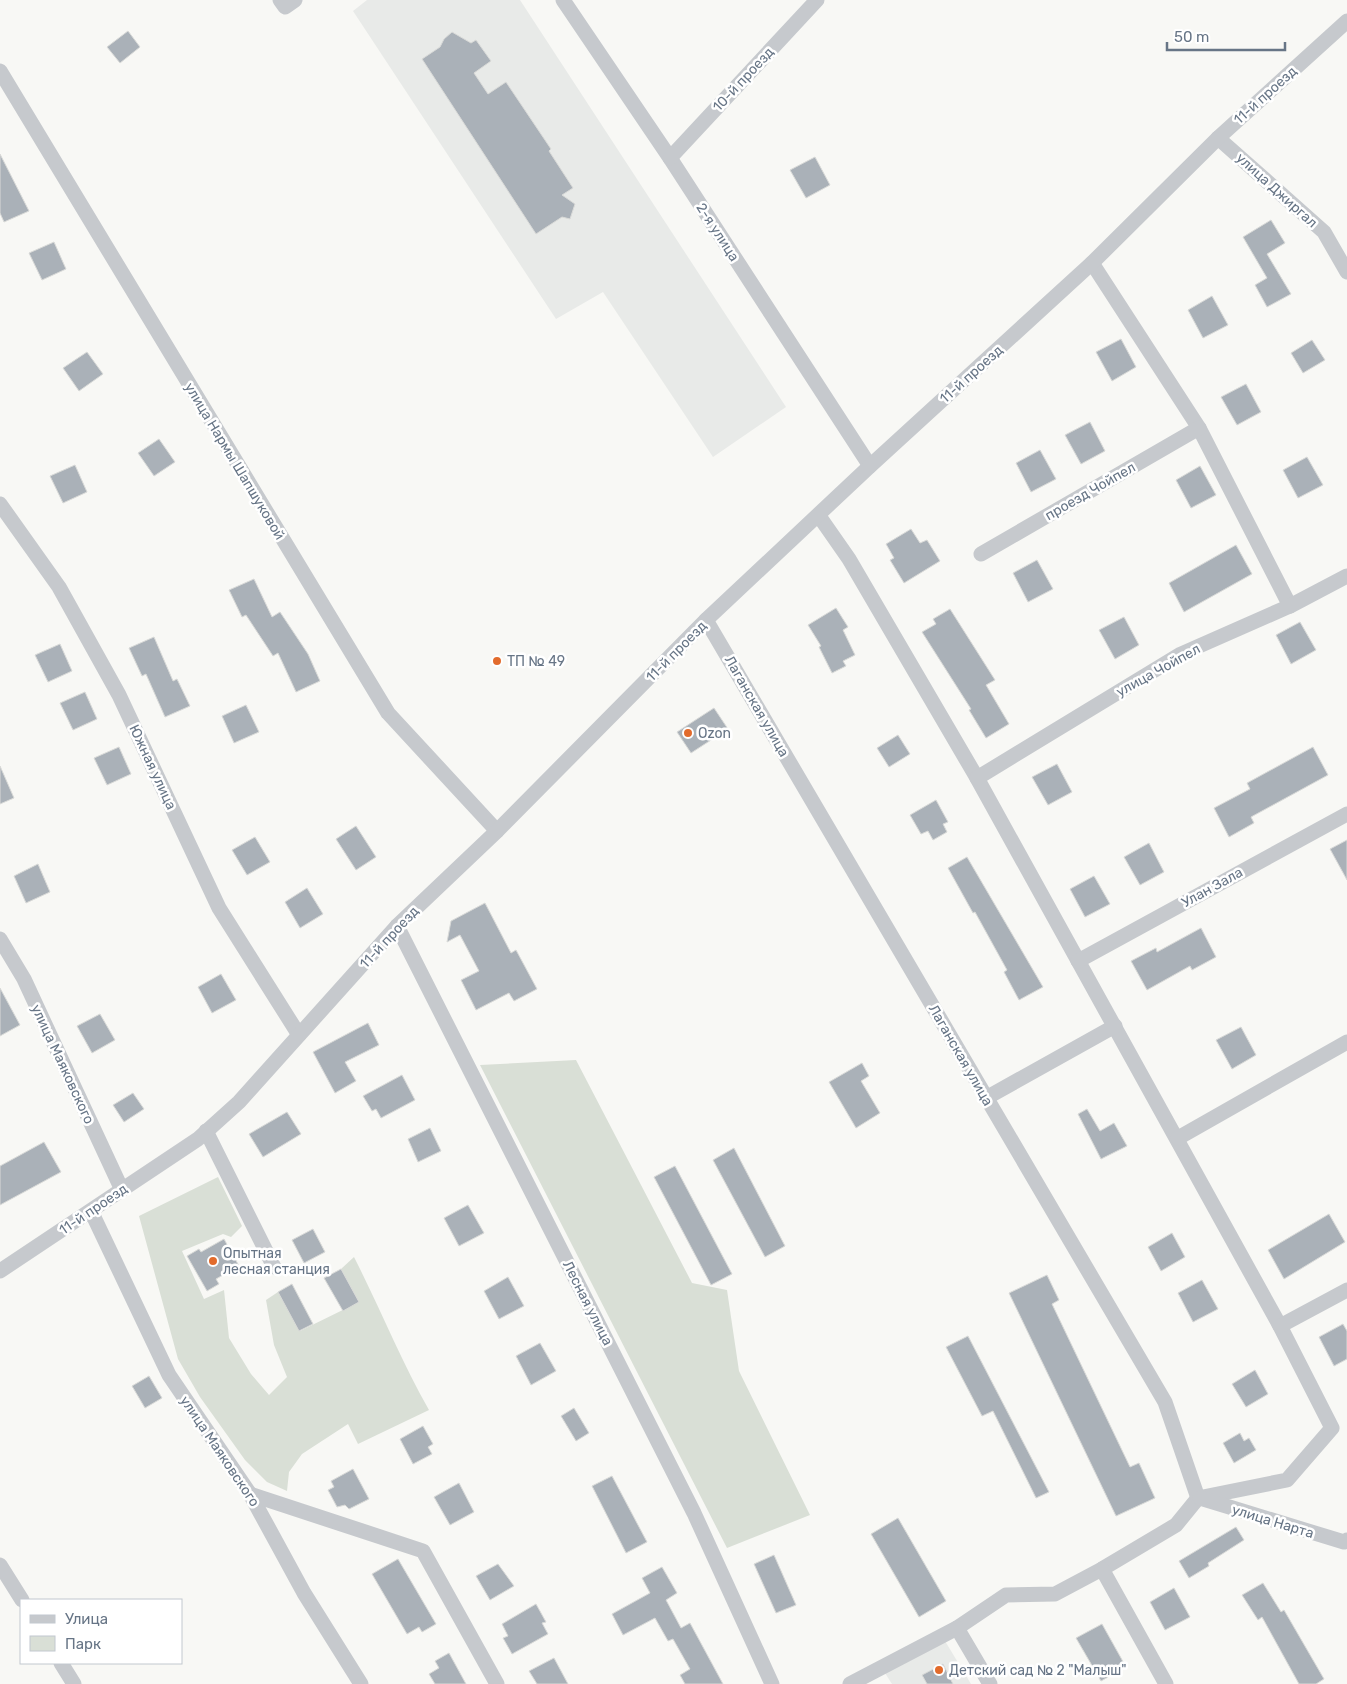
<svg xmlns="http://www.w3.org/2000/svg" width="1347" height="1684" viewBox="0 0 1347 1684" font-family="Rubik,sans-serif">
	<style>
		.built { fill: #e8eae8 }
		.green { fill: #d9dfd6 }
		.building { fill: #aab1b8; stroke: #d9dad8 }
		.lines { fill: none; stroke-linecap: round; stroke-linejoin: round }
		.minor { stroke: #c6c9cd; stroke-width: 15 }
		.poi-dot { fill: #e26b2c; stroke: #fff; stroke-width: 2 }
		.labels { text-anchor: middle; stroke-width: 5; stroke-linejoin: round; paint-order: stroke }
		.street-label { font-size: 14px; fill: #677586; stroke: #fff }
		.poi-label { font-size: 14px; fill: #677586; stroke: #fff; text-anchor: start }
	</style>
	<rect width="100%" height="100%" fill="#f8f8f5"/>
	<g class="built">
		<path d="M367,0H520L786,407L713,457L603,292L556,319L353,11Z"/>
		<path d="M945,1641L971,1684H892L885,1673Z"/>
	</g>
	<g class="green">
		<path d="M576,1060L692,1283L727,1290L739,1371L810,1515L727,1548L480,1065Z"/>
		<path d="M218,1177L242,1226L231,1237L223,1234L182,1251L204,1299L224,1290L229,1338L251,1374L269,1395L287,1377L274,1345L266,1300L278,1292L300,1331L359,1302L341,1269L354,1257C380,1308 401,1361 429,1410L358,1444L348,1424L302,1454L289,1472L287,1491L267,1482L245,1460L200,1397L178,1359L139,1216Z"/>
	</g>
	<g class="building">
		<path d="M128,31L140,47L120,63L107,47Z"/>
		<path d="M452,32L471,43L476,40L491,61L474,73L488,94L506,82L551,149L549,151L573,188L562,195L575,204L570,219L562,217L536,234L422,59L440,47L444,39Z"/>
		<path d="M0,154L29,211L4,222L0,213Z"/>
		<path d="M815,157L830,185L806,198L790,170Z"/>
		<path d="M1271,220L1285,243L1267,254L1291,294L1267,307L1255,285L1267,278L1243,237Z"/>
		<path d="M54,242L66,269L42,280L29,253Z"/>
		<path d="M1212,296L1228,325L1203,338L1188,310Z"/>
		<path d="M1121,339L1136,367L1112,381L1096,352Z"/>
		<path d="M1312,340L1325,360L1303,373L1291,353Z"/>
		<path d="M87,352L103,374L79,391L63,368Z"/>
		<path d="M1246,384L1261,412L1237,425L1221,397Z"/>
		<path d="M1090,422L1105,451L1081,464L1065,435Z"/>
		<path d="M159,439L175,462L154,476L138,453Z"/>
		<path d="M1040,450L1056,479L1031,492L1016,463Z"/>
		<path d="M1307,457L1323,485L1298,498L1283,470Z"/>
		<path d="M75,465L87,492L63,503L50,476Z"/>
		<path d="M1200,466L1216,495L1191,508L1176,480Z"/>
		<path d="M911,529L920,543L927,540L940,561L904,583L890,560L894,558L886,544Z"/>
		<path d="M1236,545L1252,574L1184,612L1169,583Z"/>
		<path d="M1037,560L1053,589L1028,602L1013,573Z"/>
		<path d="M254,579L272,617L280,612L308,654L320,681L296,692L278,653L273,656L246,615L242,617L229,590Z"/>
		<path d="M836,608L848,627L843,630L855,655L843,661L846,666L832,673L819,647L821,646L808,625Z"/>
		<path d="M950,609L995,680L986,685L1009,724L986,738L969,710L971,709L922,632L936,624L933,619Z"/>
		<path d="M1124,617L1139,645L1115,659L1099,630Z"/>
		<path d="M1300,622L1316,650L1291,664L1276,635Z"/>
		<path d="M154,637L173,681L177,679L190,706L165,717L146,674L142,676L129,648Z"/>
		<path d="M60,644L72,671L48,682L35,655Z"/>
		<path d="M85,692L97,719L73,730L60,703Z"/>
		<path d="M246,705L259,732L234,743L222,716Z"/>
		<path d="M714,708L728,729L691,753L677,732Z"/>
		<path d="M898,735L910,754L889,767L877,748Z"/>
		<path d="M119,747L131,774L107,785L94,758Z"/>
		<path d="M1313,747L1328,775L1251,817L1254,823L1229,837L1214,808L1250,789L1247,783Z"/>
		<path d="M1057,764L1072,792L1048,805L1032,777Z"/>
		<path d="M0,766L14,798L0,804Z"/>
		<path d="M936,800L948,822L943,824L947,832L933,840L928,831L921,834L910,815Z"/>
		<path d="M356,826L376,857L356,870L336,839Z"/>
		<path d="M255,837L270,862L247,875L232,850Z"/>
		<path d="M1347,840V880L1330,849Z"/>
		<path d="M1149,843L1164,872L1140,885L1124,857Z"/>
		<path d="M967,857L1043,987L1019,1000L1004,972L1007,970L975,912L973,913L948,868Z"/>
		<path d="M38,864L50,892L26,903L14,876Z"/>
		<path d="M1094,876L1110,904L1085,917L1070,889Z"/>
		<path d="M307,888L323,914L300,928L285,902Z"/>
		<path d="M485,903L511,953L516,950L537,989L514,1001L509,993L476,1010L461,980L479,971L460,935L447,942L451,921Z"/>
		<path d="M1201,928L1216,957L1192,970L1190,966L1147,990L1131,961L1156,948L1157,952Z"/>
		<path d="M221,974L236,1000L212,1013L198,987Z"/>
		<path d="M0,988L20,1025L0,1036Z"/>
		<path d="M100,1014L115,1040L92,1053L77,1026Z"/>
		<path d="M368,1023L379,1045L345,1062L356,1081L335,1093L313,1052Z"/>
		<path d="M1241,1027L1256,1055L1232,1069L1216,1040Z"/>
		<path d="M862,1063L869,1076L861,1081L880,1113L856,1128L829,1082Z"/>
		<path d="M402,1075L415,1100L381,1118L376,1109L372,1111L363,1096Z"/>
		<path d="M133,1093L144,1109L124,1122L113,1105Z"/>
		<path d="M1087,1109L1100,1131L1114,1123L1127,1146L1101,1159L1078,1114Z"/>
		<path d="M287,1112L301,1134L263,1157L249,1134Z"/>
		<path d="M430,1128L441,1151L418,1162L408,1139Z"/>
		<path d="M44,1142L61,1172L0,1205V1166Z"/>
		<path d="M734,1148L785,1246L765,1257L713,1160Z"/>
		<path d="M675,1166L732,1274L711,1285L654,1177Z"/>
		<path d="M468,1205L484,1233L459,1246L444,1218Z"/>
		<path d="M1329,1214L1345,1242L1284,1279L1268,1250Z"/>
		<path d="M313,1229L325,1252L304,1263L292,1240Z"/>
		<path d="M1172,1233L1185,1257L1161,1271L1148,1247Z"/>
		<path d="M224,1239L239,1266L216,1279L219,1284L207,1291L187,1256L199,1249L201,1252Z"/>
		<path d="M341,1269L359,1302L343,1311L324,1278Z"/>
		<path d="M1047,1275L1059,1300L1052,1304L1130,1467L1139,1463L1155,1498L1116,1516L1009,1293Z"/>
		<path d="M508,1277L524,1306L499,1319L484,1291Z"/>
		<path d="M1202,1280L1218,1309L1193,1322L1178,1293Z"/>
		<path d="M292,1284L313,1324L299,1331L278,1292Z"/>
		<path d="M1343,1324L1347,1331V1359L1334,1366L1319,1337Z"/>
		<path d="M968,1336L1049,1492L1036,1498L993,1411L982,1416L946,1347Z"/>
		<path d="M540,1343L556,1371L531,1385L516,1356Z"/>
		<path d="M1255,1370L1268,1394L1246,1407L1232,1384Z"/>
		<path d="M149,1376L162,1398L145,1408L132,1386Z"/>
		<path d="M574,1408L589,1433L576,1441L561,1416Z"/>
		<path d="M423,1426L433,1444L428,1447L432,1454L413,1464L400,1439Z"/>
		<path d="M1240,1433L1244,1441L1249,1438L1256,1450L1234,1463L1223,1443Z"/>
		<path d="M353,1469L369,1499L349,1509L345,1505L337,1507L328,1490L334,1487L331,1481Z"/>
		<path d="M612,1476L647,1542L626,1553L592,1486Z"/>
		<path d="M459,1483L474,1512L450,1525L434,1497Z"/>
		<path d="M898,1518L946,1601L919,1617L871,1534Z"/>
		<path d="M1236,1527L1244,1540L1208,1563L1209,1566L1189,1578L1179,1561Z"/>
		<path d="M774,1555L796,1605L776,1613L754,1564Z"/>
		<path d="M398,1559L436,1624L422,1632L419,1627L407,1634L372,1574Z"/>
		<path d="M498,1564L514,1586L490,1600L476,1576Z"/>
		<path d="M662,1567L677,1593L666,1600L681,1628L690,1623L723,1684H685L680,1675L690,1669L673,1639L668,1641L655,1618L623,1635L612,1614L650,1593L642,1578Z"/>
		<path d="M1263,1583L1281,1612L1284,1610L1324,1679L1316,1684H1299L1262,1617L1258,1620L1242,1595Z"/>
		<path d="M1174,1588L1190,1617L1165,1630L1150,1602Z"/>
		<path d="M536,1604L546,1622L542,1623L548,1634L512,1654L503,1638L508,1636L502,1624Z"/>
		<path d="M1102,1624L1126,1667L1101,1681L1076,1638Z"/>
		<path d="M449,1653L466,1684H435L429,1674L439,1668L435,1661Z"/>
		<path d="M554,1658L568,1684H537L529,1671Z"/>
		<path d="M943,1664L953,1684H927L922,1675Z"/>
	</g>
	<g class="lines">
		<g class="minor">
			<path d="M280,0L285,7L295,0"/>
			<path d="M563,0L670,158L870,466"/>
			<path d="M0,71L388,713L497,831"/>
			<path d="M1218,138L1324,232L1347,272"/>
			<path d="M670,158L817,0"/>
			<path d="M1092,263L1199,428L1290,606"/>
			<path d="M0,504L59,587L119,695L219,908L299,1035"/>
			<path d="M819,516L849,559L977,778L1280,1326L1332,1428L1287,1480L1198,1498L1176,1525L1102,1569L1055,1594L1006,1595L957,1628L850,1684"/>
			<path d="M981,554L1199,428"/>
			<path d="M706,620L1165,1402L1198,1498"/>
			<path d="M977,778L1181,654L1290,606L1347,576"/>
			<path d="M397,926L694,1513L772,1684"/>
			<path d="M0,939L24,979L122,1190"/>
			<path d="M1078,961L1347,814"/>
			<path d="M986,1098L1115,1026"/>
			<path d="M206,1131L274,1267"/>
			<path d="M1178,1138L1347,1042"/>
			<path d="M91,1211L169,1375L250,1494L304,1593L361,1684"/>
			<path d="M0,1271L198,1139L239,1102L397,926L497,831L706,620L870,466L1092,263L1218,138L1347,21"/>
			<path d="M1280,1326L1347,1290"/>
			<path d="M250,1494L423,1551L497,1684"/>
			<path d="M1200,1498L1344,1542L1347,1540"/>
			<path d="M0,1565L22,1600"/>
			<path d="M1102,1569L1166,1684"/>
			<path d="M957,1628L990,1684"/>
			<path d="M61,1663L74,1684"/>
		</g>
	</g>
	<g class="poi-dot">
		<circle cx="497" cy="661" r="5"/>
		<circle cx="688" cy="733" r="5"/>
		<circle cx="213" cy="1261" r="5"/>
		<circle cx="939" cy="1670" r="5"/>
	</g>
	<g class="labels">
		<g class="street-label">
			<text transform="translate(743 79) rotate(-47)" y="5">10-й проезд</text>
			<text transform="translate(1265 95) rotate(-42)" y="5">11-й проезд</text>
			<text transform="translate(1277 190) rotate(42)" y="5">улица Джиргал</text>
			<text transform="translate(718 232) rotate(57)" y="5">2-я улица</text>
			<text transform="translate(971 374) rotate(-42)" y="5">11-й проезд</text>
			<text transform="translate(235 461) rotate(59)" y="5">улица Нармы Шапшуковой</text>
			<text transform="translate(1090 491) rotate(-30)" y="5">проезд Чойпел</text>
			<text transform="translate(676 651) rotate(-45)" y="5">11-й проезд</text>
			<text transform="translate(1158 670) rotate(-29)" y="5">улица Чойпел</text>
			<text transform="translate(757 706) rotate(60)" y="5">Лаганская улица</text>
			<text transform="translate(153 767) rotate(65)" y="5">Южная улица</text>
			<text transform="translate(1212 887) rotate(-29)" y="5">Улан Зала</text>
			<text transform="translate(389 937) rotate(-47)" y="5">11-й проезд</text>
			<text transform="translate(961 1055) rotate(60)" y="5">Лаганская улица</text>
			<text transform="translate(63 1064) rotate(65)" y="5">улица Маяковского</text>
			<text transform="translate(93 1209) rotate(-34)" y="5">11-й проезд</text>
			<text transform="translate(588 1303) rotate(63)" y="5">Лесная улица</text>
			<text transform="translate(220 1451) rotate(56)" y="5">улица Маяковского</text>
			<text transform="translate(1273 1521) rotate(17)" y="5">улица Нарта</text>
		</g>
		<g class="poi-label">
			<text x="507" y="666">ТП № 49</text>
			<text x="698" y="738">Ozon</text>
			<text x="223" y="1258">Опытная<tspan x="223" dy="16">лесная станция</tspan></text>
			<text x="949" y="1675">Детский сад № 2 "Малыш"</text>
		</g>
	</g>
	<rect x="20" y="1599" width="162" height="65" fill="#ffffff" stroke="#c2c8cf"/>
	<rect x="30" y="1615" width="25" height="8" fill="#c6c9cd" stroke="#c2c8cf"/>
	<text x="65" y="1624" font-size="15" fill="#677586">Улица</text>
	<rect x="30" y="1636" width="25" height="15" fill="#d9dfd6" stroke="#c2c8cf"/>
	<text x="65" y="1649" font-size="15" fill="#677586">Парк</text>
	<path d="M1167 42v8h118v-8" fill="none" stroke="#677586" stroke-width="2.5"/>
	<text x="1174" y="42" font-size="15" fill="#677586" stroke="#ffffff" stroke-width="4" paint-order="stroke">50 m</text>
</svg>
